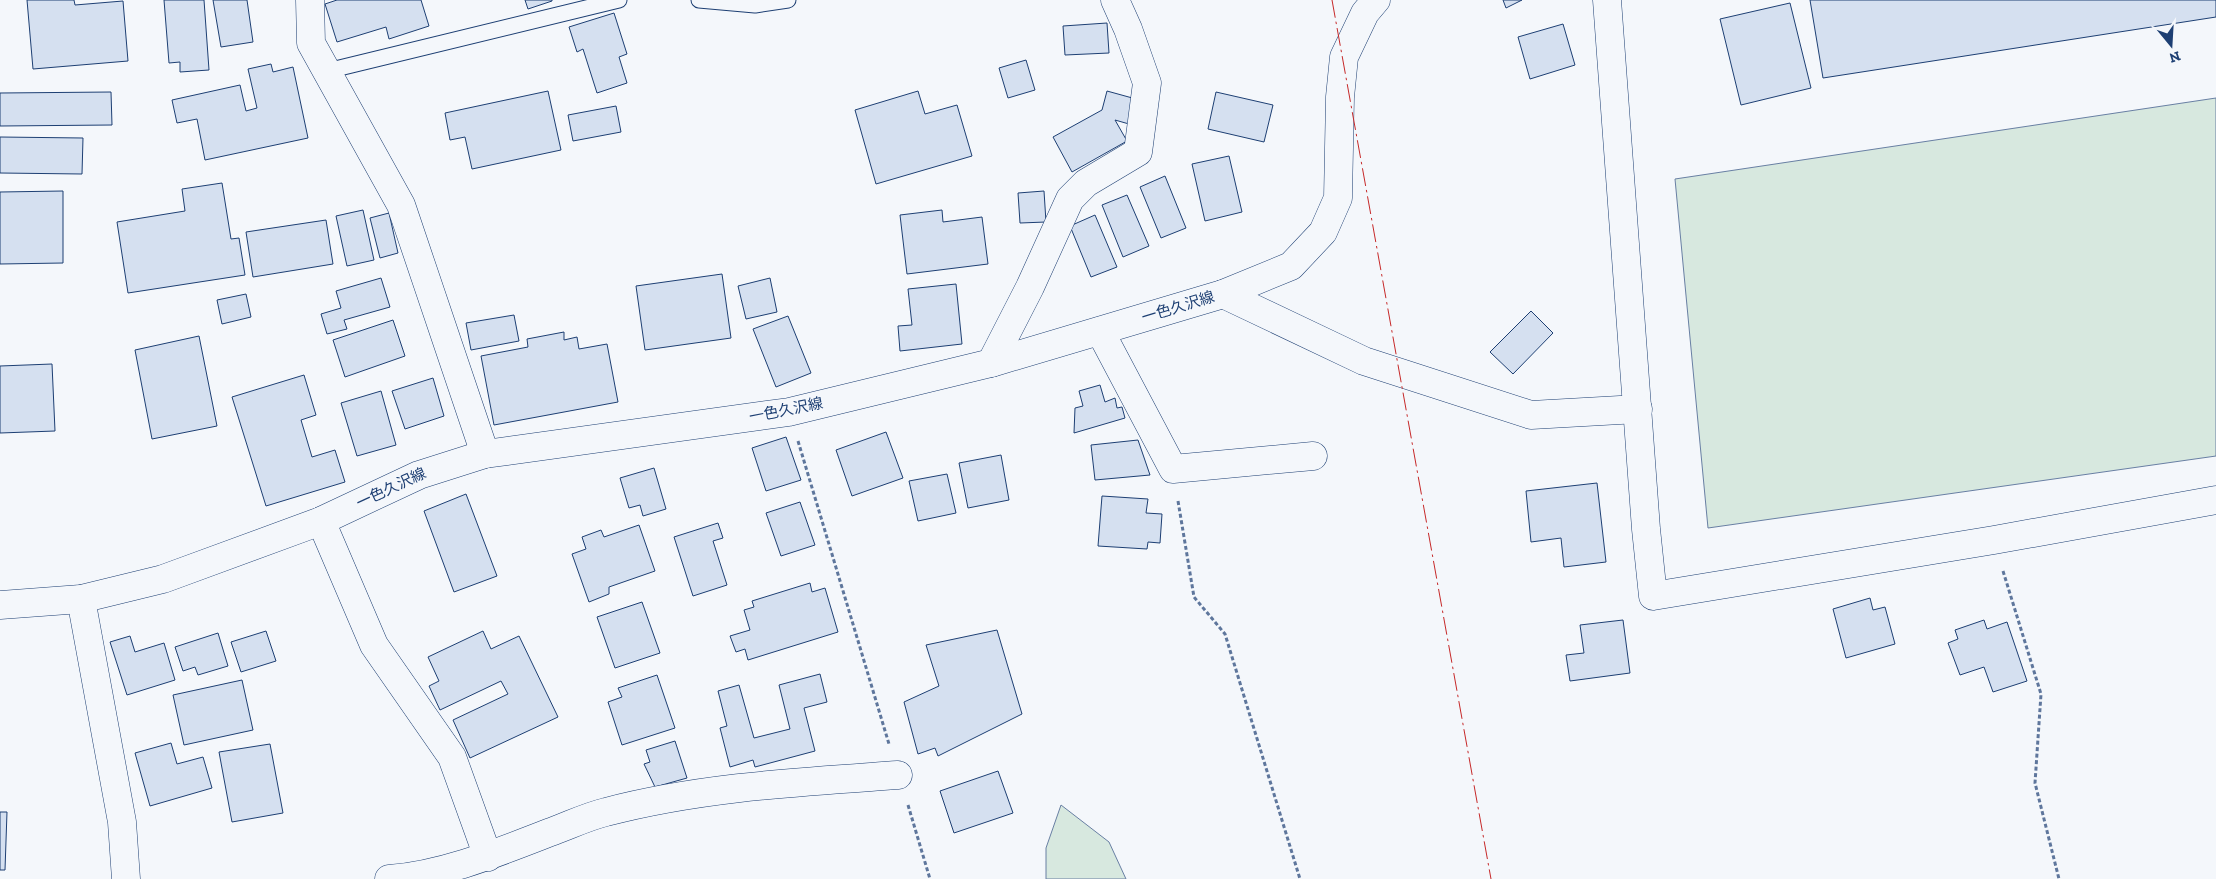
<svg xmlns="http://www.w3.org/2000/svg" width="2216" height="879" viewBox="0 0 2216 879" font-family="'Zilla Slab','Noto Sans JP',serif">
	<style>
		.green { fill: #d7e8df; stroke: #687fa3 }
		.building { fill: #d5e0f0; stroke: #1d3f73 }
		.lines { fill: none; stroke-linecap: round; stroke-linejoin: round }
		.service-casing { stroke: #1d3f73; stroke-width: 17 }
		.minor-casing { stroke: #1d3f73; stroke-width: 29 }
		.primary-casing { stroke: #1d3f73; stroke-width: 29 }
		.path { stroke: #5e769c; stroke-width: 3; stroke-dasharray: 4 2.5; stroke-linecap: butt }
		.service { stroke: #f4f7fb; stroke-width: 15 }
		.minor { stroke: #f4f7fb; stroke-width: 28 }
		.primary { stroke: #f4f7fb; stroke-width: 28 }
		.power { stroke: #c62828; stroke-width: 1; stroke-dasharray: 18 4 2.5 4; stroke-linecap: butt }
		.labels { text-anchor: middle; stroke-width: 4; stroke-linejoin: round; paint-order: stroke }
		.street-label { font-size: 15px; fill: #1d3f73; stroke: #f4f7fb }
	</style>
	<rect width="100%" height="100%" fill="#f4f7fb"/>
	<g class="green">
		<path d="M2216,98V456L1708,528L1675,179Z"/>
		<path d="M1061,805L1109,842L1126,879H1046V848Z"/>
	</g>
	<g class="building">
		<path d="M27,0H74L75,5L123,1L128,61L33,69Z"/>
		<path d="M164,0H204L209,70L180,72V62L169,63Z"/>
		<path d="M213,0H247L253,42L221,47Z"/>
		<path d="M337,0H421L429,26L389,39L386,27L337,42L325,4Z"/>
		<path d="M525,0H552V1L528,9Z"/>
		<path d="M1503,0H1522L1506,8Z"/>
		<path d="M1810,0H2216V17L1823,78Z"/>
		<path d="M1790,3L1811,88L1741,105L1720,19Z"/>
		<path d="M614,13L627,54L619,57L627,83L597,93L583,49L577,52L569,27Z"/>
		<path d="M1107,23L1109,53L1065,55L1063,26Z"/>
		<path d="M1563,24L1575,65L1530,79L1518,37Z"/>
		<path d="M1026,60L1035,90L1008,98L999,68Z"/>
		<path d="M271,64L273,72L293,67L308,138L205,160L197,119L177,123L172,100L240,85L246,111L257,108L248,69Z"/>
		<path d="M548,91L561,150L472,169L465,137L450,140L445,113Z"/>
		<path d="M918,91L925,114L957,105L972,156L876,184L855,110Z"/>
		<path d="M1107,91L1136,99L1129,124L1115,120L1127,141L1072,172L1053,137L1102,110Z"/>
		<path d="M111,92L112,125L0,126V93Z"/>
		<path d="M1216,92L1273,105L1264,142L1208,129Z"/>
		<path d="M616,106L621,132L573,141L568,115Z"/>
		<path d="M0,137L83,138L82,174L0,173Z"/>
		<path d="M1229,156L1242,212L1205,221L1192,164Z"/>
		<path d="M1165,176L1186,228L1161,238L1140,187Z"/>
		<path d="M222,183L231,239L239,238L245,275L128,293L117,222L185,211L182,189Z"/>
		<path d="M63,191V263L0,264V192Z"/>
		<path d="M1044,191L1046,222L1020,223L1018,193Z"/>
		<path d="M1127,195L1149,246L1123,257L1102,205Z"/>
		<path d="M363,210L374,260L347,266L336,216Z"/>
		<path d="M942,210L943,222L982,217L988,264L907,274L900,215Z"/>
		<path d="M389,213L398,253L380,258L370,218Z"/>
		<path d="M1095,215L1117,267L1091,277L1070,226Z"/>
		<path d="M326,220L333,264L253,277L246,232Z"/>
		<path d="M722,274L731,338L645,350L636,286Z"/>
		<path d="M381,278L390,307L344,320L347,329L327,334L321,314L341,308L336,291Z"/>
		<path d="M770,278L777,312L746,319L738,286Z"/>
		<path d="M956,284L962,344L900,351L898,326L912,325L908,289Z"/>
		<path d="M246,294L251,317L222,324L217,300Z"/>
		<path d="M1531,311L1553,333L1513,374L1490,352Z"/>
		<path d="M514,315L519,341L471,350L466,323Z"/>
		<path d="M788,316L811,373L776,387L753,329Z"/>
		<path d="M393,320L405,356L345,377L333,340Z"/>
		<path d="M564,332V340L577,337L579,349L607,344L618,402L494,425L481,356L528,347L527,339Z"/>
		<path d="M199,336L217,426L152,439L135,350Z"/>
		<path d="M52,364L55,431L0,433V366Z"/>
		<path d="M304,375L316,415L301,420L312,457L335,450L345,482L266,506L232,397Z"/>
		<path d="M433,378L444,416L405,429L392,391Z"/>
		<path d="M1100,385L1105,402L1115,398L1117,408L1122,407L1125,418L1074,433L1075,408L1083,406L1079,391Z"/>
		<path d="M381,391L396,445L357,456L341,403Z"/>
		<path d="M886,432L903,478L852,496L836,450Z"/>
		<path d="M786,437L801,480L766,491L752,448Z"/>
		<path d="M1138,440L1150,475L1095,480L1091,445Z"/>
		<path d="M1001,455L1009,500L968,508L959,463Z"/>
		<path d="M654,468L666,509L643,516L640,505L629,508L620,478Z"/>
		<path d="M947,474L956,513L918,521L909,481Z"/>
		<path d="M1597,483L1606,562L1564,567L1561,538L1531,542L1526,491Z"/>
		<path d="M466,494L497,576L454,592L424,511Z"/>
		<path d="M1102,496L1148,499L1146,513L1162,514L1160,543L1148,542L1147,549L1098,546Z"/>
		<path d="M800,502L815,545L781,556L766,513Z"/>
		<path d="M718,523L723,538L713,541L727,585L693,596L674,537Z"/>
		<path d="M639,525L655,571L609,587V594L589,602L572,554L586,549L582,537L601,530L604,537Z"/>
		<path d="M810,583L812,592L825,588L838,632L748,660L745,649L736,652L730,636L750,630L744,610L754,607L752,601Z"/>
		<path d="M1870,598L1873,610L1885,607L1895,644L1846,658L1833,609Z"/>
		<path d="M642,602L660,653L615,668L597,617Z"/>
		<path d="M1623,620L1630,673L1570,681L1566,655L1584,653L1580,625Z"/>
		<path d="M1984,620L1987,629L2007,622L2027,681L1993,692L1984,667L1960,675L1948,643L1958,639L1955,630Z"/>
		<path d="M997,630L1022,714L938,756L935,748L918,754L904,702L939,686L926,645Z"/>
		<path d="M266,631L276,661L241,672L231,642Z"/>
		<path d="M483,631L491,649L519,636L558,717L470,758L453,720L508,694L501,681L440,710L429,686L439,681L428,657Z"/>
		<path d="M218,633L228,666L198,675L195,667L183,671L175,647Z"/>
		<path d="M130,636L135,652L164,643L175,680L127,695L110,642Z"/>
		<path d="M820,674L827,702L804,708L815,751L755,767L753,760L730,767L720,728L727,726L718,691L739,685L754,738L790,729L779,685Z"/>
		<path d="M657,675L675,728L622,745L608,702L622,697L618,688Z"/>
		<path d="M242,680L253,730L184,745L173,695Z"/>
		<path d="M675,741L687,778L655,787L644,764L650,762L646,750Z"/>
		<path d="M171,743L177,764L203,757L212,788L150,806L135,753Z"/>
		<path d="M270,744L283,813L232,822L219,752Z"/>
		<path d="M998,771L1013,813L954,833L940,791Z"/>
		<path d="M0,812H7L5,870H0Z"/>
	</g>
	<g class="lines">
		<defs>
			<g id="service">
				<path d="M699,0L755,5L788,0"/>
				<path d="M327,71L619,0"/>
			</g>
			<g id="minor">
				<path d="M310,0L311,43L401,205L485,454"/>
				<path d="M1607,0L1646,529L1653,596L1994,540L2216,500"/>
				<path d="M1223,294L1364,361L1531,415L1638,409"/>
				<path d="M1100,331L1173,469L1313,456"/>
				<path d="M991,363L1030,287L1070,199L1086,183L1138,152L1147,83L1128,29L1115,0"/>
				<path d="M321,521L374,645L452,757L488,857"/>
				<path d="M81,599L122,822L126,879"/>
				<path d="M389,879C445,875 504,850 556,830C572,824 589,816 606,812C701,787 800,782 898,775"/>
			</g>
			<path id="primary" d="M0,605L81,599L163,579L321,521L419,475L485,454L789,412L991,363L1223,294L1291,266L1323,232L1338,198L1340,97L1344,57L1365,13L1376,0"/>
		</defs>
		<use href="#service" class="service-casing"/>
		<use href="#minor" class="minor-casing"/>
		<use href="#primary" class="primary-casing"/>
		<g class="path">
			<path d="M798,441L889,744"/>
			<path d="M1178,501L1194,597L1225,634L1300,879"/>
			<path d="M2003,571L2041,694L2035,783L2059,879"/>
			<path d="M908,805L930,879"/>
		</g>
		<use href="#service" class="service"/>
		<use href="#minor" class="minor"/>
		<use href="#primary" class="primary"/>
		<path class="power" d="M1332,0L1491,879"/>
	</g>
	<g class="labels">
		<g class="street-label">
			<text transform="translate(1178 307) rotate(-17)" y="5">一色久沢線</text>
			<text transform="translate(786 410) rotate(-11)" y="5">一色久沢線</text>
			<text transform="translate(391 488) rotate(-25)" y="5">一色久沢線</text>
		</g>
	</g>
	<g transform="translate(2171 45) rotate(162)" stroke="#f4f7fb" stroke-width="4" paint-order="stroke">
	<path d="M0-4L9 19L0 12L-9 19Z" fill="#1d3f73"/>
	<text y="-8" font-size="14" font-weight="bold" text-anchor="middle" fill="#1d3f73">N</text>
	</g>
</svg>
